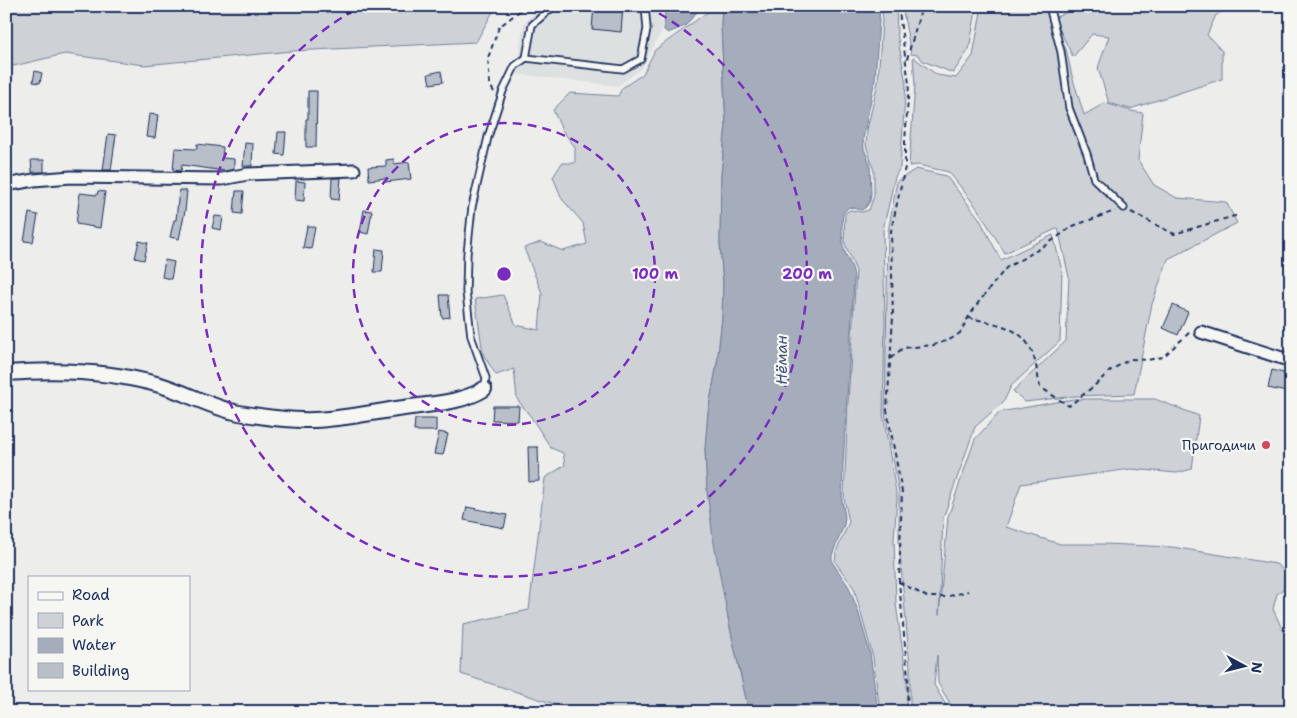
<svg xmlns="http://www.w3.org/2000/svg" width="1297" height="718" viewBox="0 0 1297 718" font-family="'Shantell Sans',sans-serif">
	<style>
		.built { fill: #dde0e1 }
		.green { fill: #ced2d7; stroke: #74809a }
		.water { fill: #a5acbc; stroke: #6e7a96 }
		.building { fill: #b9bfc8; stroke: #1b2f5e }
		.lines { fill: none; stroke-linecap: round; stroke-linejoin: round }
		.service-casing { stroke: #1b2f5e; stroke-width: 9 }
		.minor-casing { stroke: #1b2f5e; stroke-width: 15 }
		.tertiary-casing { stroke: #1b2f5e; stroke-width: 18 }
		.path { stroke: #1b2f5e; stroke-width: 2; stroke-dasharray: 5 4; stroke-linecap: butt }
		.service { stroke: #f6f6f2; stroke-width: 5.5 }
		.minor { stroke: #f6f6f2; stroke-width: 11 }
		.tertiary { stroke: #f6f6f2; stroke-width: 14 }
		.ring { fill: none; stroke: #7b2cbf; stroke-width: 2.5; stroke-dasharray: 9 6 }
		.poi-dot { fill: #d1495b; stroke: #f6f6f2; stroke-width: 2 }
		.labels { text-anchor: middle; stroke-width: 4.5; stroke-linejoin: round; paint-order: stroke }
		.poi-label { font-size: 14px; fill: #1b2f5e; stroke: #f6f6f2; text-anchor: end }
		.water-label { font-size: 15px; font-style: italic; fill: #44547a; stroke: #f6f6f2 }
		.centre { fill: #7b2cbf; stroke: #f6f6f2; stroke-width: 2.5 }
		.ring-label { font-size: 15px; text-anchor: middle; font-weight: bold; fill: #7b2cbf; stroke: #f6f6f2; stroke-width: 4.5; stroke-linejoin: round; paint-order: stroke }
	</style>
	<rect width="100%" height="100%" fill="#edeeec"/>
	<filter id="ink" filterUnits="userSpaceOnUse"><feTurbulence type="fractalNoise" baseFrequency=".02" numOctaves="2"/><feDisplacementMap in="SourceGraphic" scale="10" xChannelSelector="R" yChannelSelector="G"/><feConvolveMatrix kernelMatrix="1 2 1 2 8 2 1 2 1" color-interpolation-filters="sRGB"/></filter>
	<g filter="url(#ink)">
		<path class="built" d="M542,6H661L662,31L641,69L618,86L515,74L524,23Z"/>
		<g class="green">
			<path d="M6,6H496L476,42L292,51L144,65L65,54L9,67L6,65Z"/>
			<path d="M716,6H722L721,26L726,125L721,175L720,243L723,285L722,318L717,364L708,412L705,450L707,491L729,623L749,712H570V709L461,674L463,624L529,610L545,478L565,465L563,453L551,448L531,417L517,399L514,369L496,375L483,354L475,299L503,295L516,325L539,330L542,293L524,248L541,242L563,251L587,244L583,223L562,199L553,177L562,163H575V147L562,130L553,110L570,93L618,96L622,88L643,74L655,50Z"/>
			<path d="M883,6H896L897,33L906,84L900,167L895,177L883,230L885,321L883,414L897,498L894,539L896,604L908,689L905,712H880L873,657L854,588L835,562L836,552L849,522L844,498L848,403L856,271L844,241L845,213L850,210L862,212L869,210L874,196V171L866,145L867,130L878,82Z"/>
			<path d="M902,6H977L969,49L953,73L923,61L918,55L911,54Z"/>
			<path d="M982,6H1043L1066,49L1072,76L1084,115L1105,103L1131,111L1143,113L1138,160L1154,185L1177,198L1226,202L1237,223L1168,259L1152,304L1134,394L1075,396L1025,402L1013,391L1066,341L1069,277L1058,228L1005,253L977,208L949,172L918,165L909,166L915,85L913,57L937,75L956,78L973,56Z"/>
			<path d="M1073,6H1235L1216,15L1207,35L1222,51V79L1130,109L1109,103L1098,68L1109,36L1092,34L1073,57L1054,18L1074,9Z"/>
			<path d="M916,169L946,176L979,218L1001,260L1053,235L1062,271L1060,341L1011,386L1004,401L975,427L943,518L939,615L948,517L975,439L1000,412L1073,399H1155L1199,416L1192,469L1177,473L1131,469L1021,484L1006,527L1060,544H1104L1172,547L1276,564L1286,572L1283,589L1277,594L1273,609L1283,631L1291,634V712H955L938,683L937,655L934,685L950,712H910V667L899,543V493L885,413L888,232L897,181Z"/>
		</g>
		<g class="water">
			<path d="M665,6H702L685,26L668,33L664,30Z"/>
			<path d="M722,6H880L875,79L863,139L864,149L870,164L871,194L870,201L866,207L862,210L849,207L843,213C842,224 841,238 844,249C848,262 854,266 854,280L843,464L842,500L845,517L844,525L832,555V562L849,587L858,611L870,653L878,712H749L729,623L713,538L707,491L705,450L708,412L717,364L722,318L723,285L720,243L721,175L726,125L721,26Z"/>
		</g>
		<g class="building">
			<path d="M594,6H623L621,32L592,29Z"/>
			<path d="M35,71L42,73L40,83L33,82Z"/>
			<path d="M441,71L443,82L430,84L428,74Z"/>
			<path d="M308,91H317L316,147H306V119H308Z"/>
			<path d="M149,114L158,115L155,138L146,137Z"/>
			<path d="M278,132H286L284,155L276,154Z"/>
			<path d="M108,134L116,135L111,170H103Z"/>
			<path d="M245,143L253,144L252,166H243Z"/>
			<path d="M197,144L223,147L222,158L234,159V169L225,171L182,165L181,171L173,170L175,148L197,149Z"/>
			<path d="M394,159V164L409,162L411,179L386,182V178L369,180L368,167L386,166V160Z"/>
			<path d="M31,160H44V172H32Z"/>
			<path d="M332,178H341L339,200L331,199Z"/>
			<path d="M296,181L305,182L304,201L295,200Z"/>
			<path d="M179,190L187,191L185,211L179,239L170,237L174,220H176Z"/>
			<path d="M98,191L105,192L100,228L76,224L80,193L97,195Z"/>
			<path d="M236,191H244L242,214L234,213Z"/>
			<path d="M364,210L372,211L368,234L360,232Z"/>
			<path d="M29,213L38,215L33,242L24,241Z"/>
			<path d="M215,216L223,217L221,230L212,228Z"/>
			<path d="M307,226L315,227L311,249L303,248Z"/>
			<path d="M139,241L148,243L144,260L135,258Z"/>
			<path d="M376,249L384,250L382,272H374Z"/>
			<path d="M165,260L174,262L171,279L162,277Z"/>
			<path d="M440,295H448L450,317L442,318Z"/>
			<path d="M1173,305L1188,312L1178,335L1163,328Z"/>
			<path d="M1272,370L1291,375V393L1268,388Z"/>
			<path d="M493,406H519L518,421L492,420Z"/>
			<path d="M415,419H436V431H414Z"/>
			<path d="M439,432L448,434L443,455L434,454Z"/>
			<path d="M528,447H538L539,481L529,482Z"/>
			<path d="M467,507L507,515L504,528L464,520Z"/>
		</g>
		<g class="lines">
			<defs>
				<g id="service">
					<path d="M1049,6L1061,52L1069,108L1087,154L1094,179L1124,208"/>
					<path d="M526,58L532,25L554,6"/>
					<path d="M484,389L486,378L471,336L466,292L467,254L472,207L488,137L503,91L515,66L526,58L623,69L641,59L647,29L645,6"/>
				</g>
				<g id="minor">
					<path d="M6,185L34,180L71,177L222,179L248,174L354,170"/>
					<path d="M1201,332L1291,361"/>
				</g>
				<path id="tertiary" d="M6,373C57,369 111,371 160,385C187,393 212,408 239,413C263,417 289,421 314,420C344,419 374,412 404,408C430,404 462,403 484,389"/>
			</defs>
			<use href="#service" class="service-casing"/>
			<use href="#minor" class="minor-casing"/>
			<use href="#tertiary" class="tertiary-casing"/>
			<g class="path">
				<path d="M899,6L900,20L909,84L905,142V167L891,231L893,317L887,410L902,492L899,582L908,677L907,712"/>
				<path d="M907,59L922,6"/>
				<path d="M494,92L490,85L488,58L499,27L526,6"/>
				<path d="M1131,212L1174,234L1238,215"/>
				<path d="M968,318C988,322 1018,325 1029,346C1036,357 1037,374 1040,387L1069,406L1094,386L1111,370L1130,359L1148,360L1163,357L1190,332"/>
				<path d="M891,358L903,348L934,345L951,339L960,333L968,318L978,303L1006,268L1046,245L1073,226L1115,211"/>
				<path d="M899,582L927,597H946L968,591"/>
			</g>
			<use href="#service" class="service"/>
			<use href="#minor" class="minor"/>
			<use href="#tertiary" class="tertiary"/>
		</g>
	</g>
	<g class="ring">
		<circle cx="504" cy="274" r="151"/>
		<path d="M646 6A303 303 0 1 1 362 6"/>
	</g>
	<circle class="poi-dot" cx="1266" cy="445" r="5"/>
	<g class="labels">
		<g class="poi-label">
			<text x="1256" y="450">Пригодичи</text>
		</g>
		<g class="water-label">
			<text transform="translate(782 360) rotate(-90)" y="5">Нёман</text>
		</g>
	</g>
	<circle cx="504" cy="274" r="8" class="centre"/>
	<g class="ring-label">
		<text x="655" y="279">100 m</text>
		<text x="807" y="279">200 m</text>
	</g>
	<rect width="1297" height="718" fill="none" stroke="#f6f6f2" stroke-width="25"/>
	<rect x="12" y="12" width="1272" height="693" fill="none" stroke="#1b2f5e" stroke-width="2" filter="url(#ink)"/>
	<rect x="28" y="576" width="162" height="115" fill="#f6f6f2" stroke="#9ea6b7"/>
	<rect x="38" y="592" width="25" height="8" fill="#f6f6f2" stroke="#9ea6b7"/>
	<text x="72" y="600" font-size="15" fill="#1b2f5e">Road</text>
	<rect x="38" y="613" width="25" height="15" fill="#ced2d7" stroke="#9ea6b7"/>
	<text x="72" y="626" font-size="15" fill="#1b2f5e">Park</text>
	<rect x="38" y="638" width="25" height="15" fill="#a5acbc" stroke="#9ea6b7"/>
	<text x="72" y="650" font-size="15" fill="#1b2f5e">Water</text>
	<rect x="38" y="663" width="25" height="15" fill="#b9bfc8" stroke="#9ea6b7"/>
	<text x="72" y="676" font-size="15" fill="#1b2f5e">Building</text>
	<g transform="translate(1244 666) rotate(97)" stroke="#f6f6f2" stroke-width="4" paint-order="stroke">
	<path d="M0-4L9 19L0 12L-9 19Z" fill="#1b2f5e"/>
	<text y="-8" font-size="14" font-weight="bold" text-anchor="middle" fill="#1b2f5e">N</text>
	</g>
</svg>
